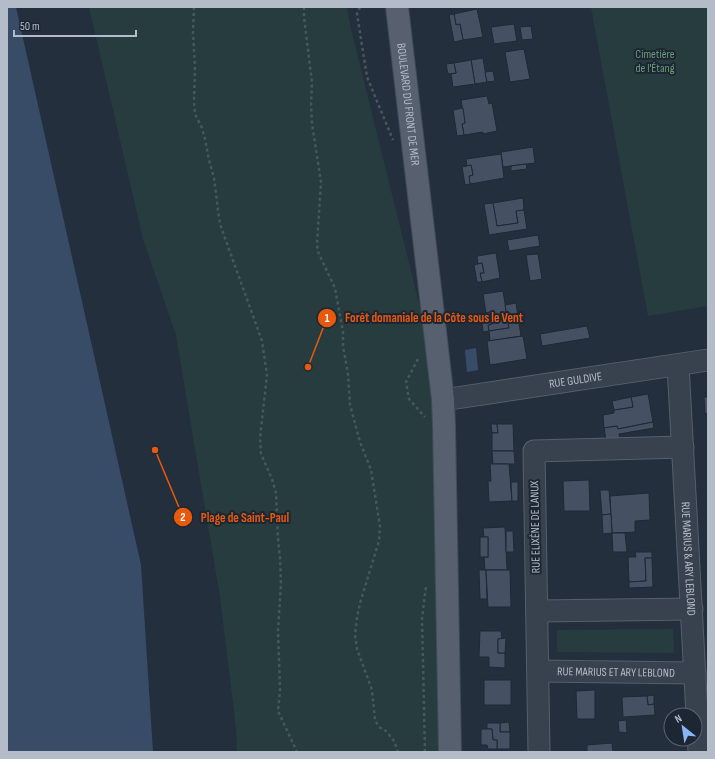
<svg xmlns="http://www.w3.org/2000/svg" width="715" height="759" viewBox="0 0 715 759" font-family="'Sofia Sans Condensed',sans-serif">
	<style>
		.green { fill: #263c3f }
		.water { fill: #394c67 }
		.building { fill: #455162; stroke: #1f2835 }
		.lines { fill: none; stroke-linecap: round; stroke-linejoin: round }
		.minor-casing { stroke: #565f6c; stroke-width: 23 }
		.major-casing { stroke: #414a57; stroke-width: 24 }
		.path { stroke: #44595c; stroke-width: 2.5; stroke-dasharray: 3 3; stroke-linecap: butt }
		.minor { stroke: #38414e; stroke-width: 21 }
		.major { stroke: #56606e; stroke-width: 22 }
		.labels { text-anchor: middle; stroke-width: 4; stroke-linejoin: round; paint-order: stroke }
		.park-label { font-size: 12px; fill: #6b9a76; stroke: #1d2633 }
		.street-label { font-size: 12px; fill: #b4bcc9; stroke: #1d2633 }
		.leader { fill: none; stroke: #e8590c; stroke-width: 1.5 }
		.callout-dot { fill: #e8590c; stroke: #1d2633; stroke-width: 1.5 }
		.mark-label { font-size: 12px; text-anchor: middle; font-weight: bold; fill: #fff }
		.callout-label { font-size: 13px; text-anchor: middle; font-weight: bold; fill: #e8590c; stroke: #1d2633; stroke-width: 4; stroke-linejoin: round; paint-order: stroke }
	</style>
	<rect width="100%" height="100%" fill="#242f3e"/>
	<g class="green">
		<path d="M89,7H347L351,29L443,400L450,752H237L236,729L220,597L176,335L143,239Z"/>
		<path d="M591,7H708V306L648,316Z"/>
		<path d="M673,629L674,653L557,652V630Z"/>
	</g>
	<g class="water">
		<path d="M7,7H16L141,565L153,752H7Z"/>
		<path d="M476,348L478,370L467,372L465,350Z"/>
	</g>
	<g class="building">
		<path d="M477,9L483,37L463,40L460,24L456,25L454,14Z"/>
		<path d="M454,14L456,25L460,24L463,40L454,42L449,15Z"/>
		<path d="M514,24L517,41L494,44L491,27Z"/>
		<path d="M531,26L533,39L522,40L520,27Z"/>
		<path d="M524,49L530,79L510,82L505,52Z"/>
		<path d="M483,58L487,82L475,84L471,60Z"/>
		<path d="M471,60L475,84L453,87L451,74L456,73L454,63Z"/>
		<path d="M454,63L456,73L448,74L446,64Z"/>
		<path d="M493,71L495,81L487,82L485,72Z"/>
		<path d="M487,96L489,104L492,103L497,131L483,134V132L464,135L462,124L465,123L461,100Z"/>
		<path d="M463,108L465,123L462,124L464,135L457,136L453,110Z"/>
		<path d="M533,147L535,163L503,167L501,152Z"/>
		<path d="M501,154L504,178L470,184L469,176L473,175L471,165L467,166L466,159Z"/>
		<path d="M526,164L527,169L511,171V166Z"/>
		<path d="M471,165L473,175L469,176L470,184L465,185L462,167Z"/>
		<path d="M523,198L524,210L516,211L518,223L497,226L493,203Z"/>
		<path d="M493,203L497,226L518,223L516,211L524,210L527,229L489,235L484,204Z"/>
		<path d="M538,235L540,246L509,251L507,240Z"/>
		<path d="M496,253L500,278L482,282L480,273H484L482,263L478,264L477,256Z"/>
		<path d="M538,254L542,279L530,281L526,255Z"/>
		<path d="M482,263L484,273H480L482,282H477L474,265Z"/>
		<path d="M503,291L509,328L489,331L488,325L492,324L490,312L486,313L483,294Z"/>
		<path d="M516,303L521,336L490,341L489,331L509,328L505,305Z"/>
		<path d="M490,312L492,324L488,325L489,331L483,332L481,314Z"/>
		<path d="M587,326L590,338L542,346L540,334Z"/>
		<path d="M523,336L527,359L490,365L487,341Z"/>
		<path d="M648,394L653,422L618,429L617,426L604,428L603,415L614,413V410L633,407L631,397Z"/>
		<path d="M631,397L633,407L614,410L612,401Z"/>
		<path d="M704,397H708V413L705,414Z"/>
		<path d="M653,422L654,428L619,434L620,440H606L604,428L617,426L618,429Z"/>
		<path d="M491,424H497L498,433H492Z"/>
		<path d="M497,424H513L514,451H492V433H498Z"/>
		<path d="M492,451H514L515,464H493Z"/>
		<path d="M490,464H509L512,501L489,502L488,481H491Z"/>
		<path d="M589,480L590,511H564L563,481Z"/>
		<path d="M511,482H518V501H512Z"/>
		<path d="M600,490H609L611,514L602,515Z"/>
		<path d="M649,493L650,520L635,521V532L612,533L610,496Z"/>
		<path d="M611,514L612,533L603,534L602,515Z"/>
		<path d="M505,527L507,570H485L484,557H488V537H484L483,528Z"/>
		<path d="M506,531H513L514,552H506Z"/>
		<path d="M612,533H625L627,552H613Z"/>
		<rect x="480" y="537" width="8" height="20"/>
		<path d="M635,552H652V558H645L646,581L629,582L628,557H636Z"/>
		<path d="M645,558H652L653,587L629,588V582L646,581Z"/>
		<path d="M479,570H486L487,599H480Z"/>
		<path d="M486,570H510L511,607H488Z"/>
		<path d="M480,631H501L502,638L498,639V653H505V668L489,667V657H479Z"/>
		<path d="M506,638L505,653H498V639Z"/>
		<rect x="484" y="680" width="27" height="25"/>
		<path d="M595,690V719H577L576,691Z"/>
		<path d="M654,695V704L648,705L647,696Z"/>
		<path d="M647,696L648,705L654,704L655,715L623,717L622,697Z"/>
		<path d="M626,720L627,733L619,732L618,721Z"/>
		<path d="M509,722L510,732H500V723Z"/>
		<path d="M487,723H500V732H510V749H497V740H493L492,729H487Z"/>
		<path d="M481,729H492L493,740H497V749H488L487,745H481Z"/>
		<path d="M612,743L613,752H587V745Z"/>
	</g>
	<g class="lines">
		<defs>
			<g id="minor">
				<path id="s1" d="M678,365L699,752"/>
				<path id="s2" d="M443,400L708,360"/>
				<path d="M537,611L692,609"/>
				<path id="s3" d="M538,671L695,673"/>
				<path d="M539,752L534,451L683,447"/>
			</g>
			<g id="major">
				<path id="s4" d="M397,7L443,400L444,426L450,752"/>
			</g>
		</defs>
		<use href="#minor" class="minor-casing"/>
		<use href="#major" class="major-casing"/>
		<g class="path">
			<path d="M194,7L193,33L195,67L194,102L195,114L202,128L205,139L209,160L214,178L219,218L221,227L262,341L267,375L260,438L261,454L272,479L276,493L278,539L280,558L281,582L278,631L280,690L278,711L297,752"/>
			<path d="M304,7V17L312,83L311,105L312,124L321,182L317,244L318,252L335,288L343,332V346L348,374L350,405L360,442L371,470L380,526L379,541L360,603L357,618L355,635L357,649L372,690L375,720L379,727L386,731L394,741L398,752"/>
			<path d="M360,7L357,14L367,77L393,140"/>
			<path d="M418,359L406,382L409,399L425,417"/>
			<path d="M425,752L422,619L426,586"/>
		</g>
		<use href="#minor" class="minor"/>
		<use href="#major" class="major"/>
	</g>
	<g class="labels">
		<g class="park-label">
			<text x="655" y="58">Cimetière<tspan x="655" dy="14">de l'Étang</tspan></text>
		</g>
		<g class="street-label">
			<text dy="4" stroke="none"><textPath href="#s4" startOffset="98">BOULEVARD DU FRONT DE MER</textPath></text>
			<text dy="4" stroke="none"><textPath href="#s2" startOffset="134">RUE GULDIVE</textPath></text>
			<text transform="translate(535 527) rotate(-91)" y="4">RUE ELIXÈNE DE LANUX</text>
			<text dy="4" stroke="none"><textPath href="#s1" startOffset="194">RUE MARIUS &amp; ARY LEBLOND</textPath></text>
			<text dy="4" stroke="none"><textPath href="#s3" startOffset="78">RUE MARIUS ET ARY LEBLOND</textPath></text>
		</g>
	</g>
	<path class="leader" d="M308 367L327 318M155 450L183 517"/>
	<g class="callout-dot">
		<circle cx="308" cy="367" r="4"/>
		<circle cx="155" cy="450" r="4"/>
		<circle cx="327" cy="318" r="10"/>
		<circle cx="183" cy="517" r="10"/>
	</g>
	<g class="mark-label">
		<text x="327" y="322">1</text>
		<text x="183" y="521">2</text>
	</g>
	<g class="callout-label">
		<text x="434" y="322">Forêt domaniale de la Côte sous le Vent</text>
		<text x="245" y="522">Plage de Saint-Paul</text>
	</g>
	<rect width="715" height="759" fill="none" stroke="#b4bcc9" stroke-width="16"/>
	<g transform="translate(683 727) rotate(330)"><circle r="19" fill="#1d2633" stroke="#59626f"/>
	<path d="M0-3L7 15L0 10L-7 15Z" fill="#8ab4f8"/>
	<text y="-6" font-size="11" font-weight="bold" text-anchor="middle" fill="#b4bcc9">N</text>
	</g>
	<path d="M14 30v6h122v-6" fill="none" stroke="#b4bcc9" stroke-width="2"/>
	<text x="20" y="30" font-size="12" fill="#b4bcc9" stroke="#1d2633" stroke-width="3" paint-order="stroke">50 m</text>
</svg>
